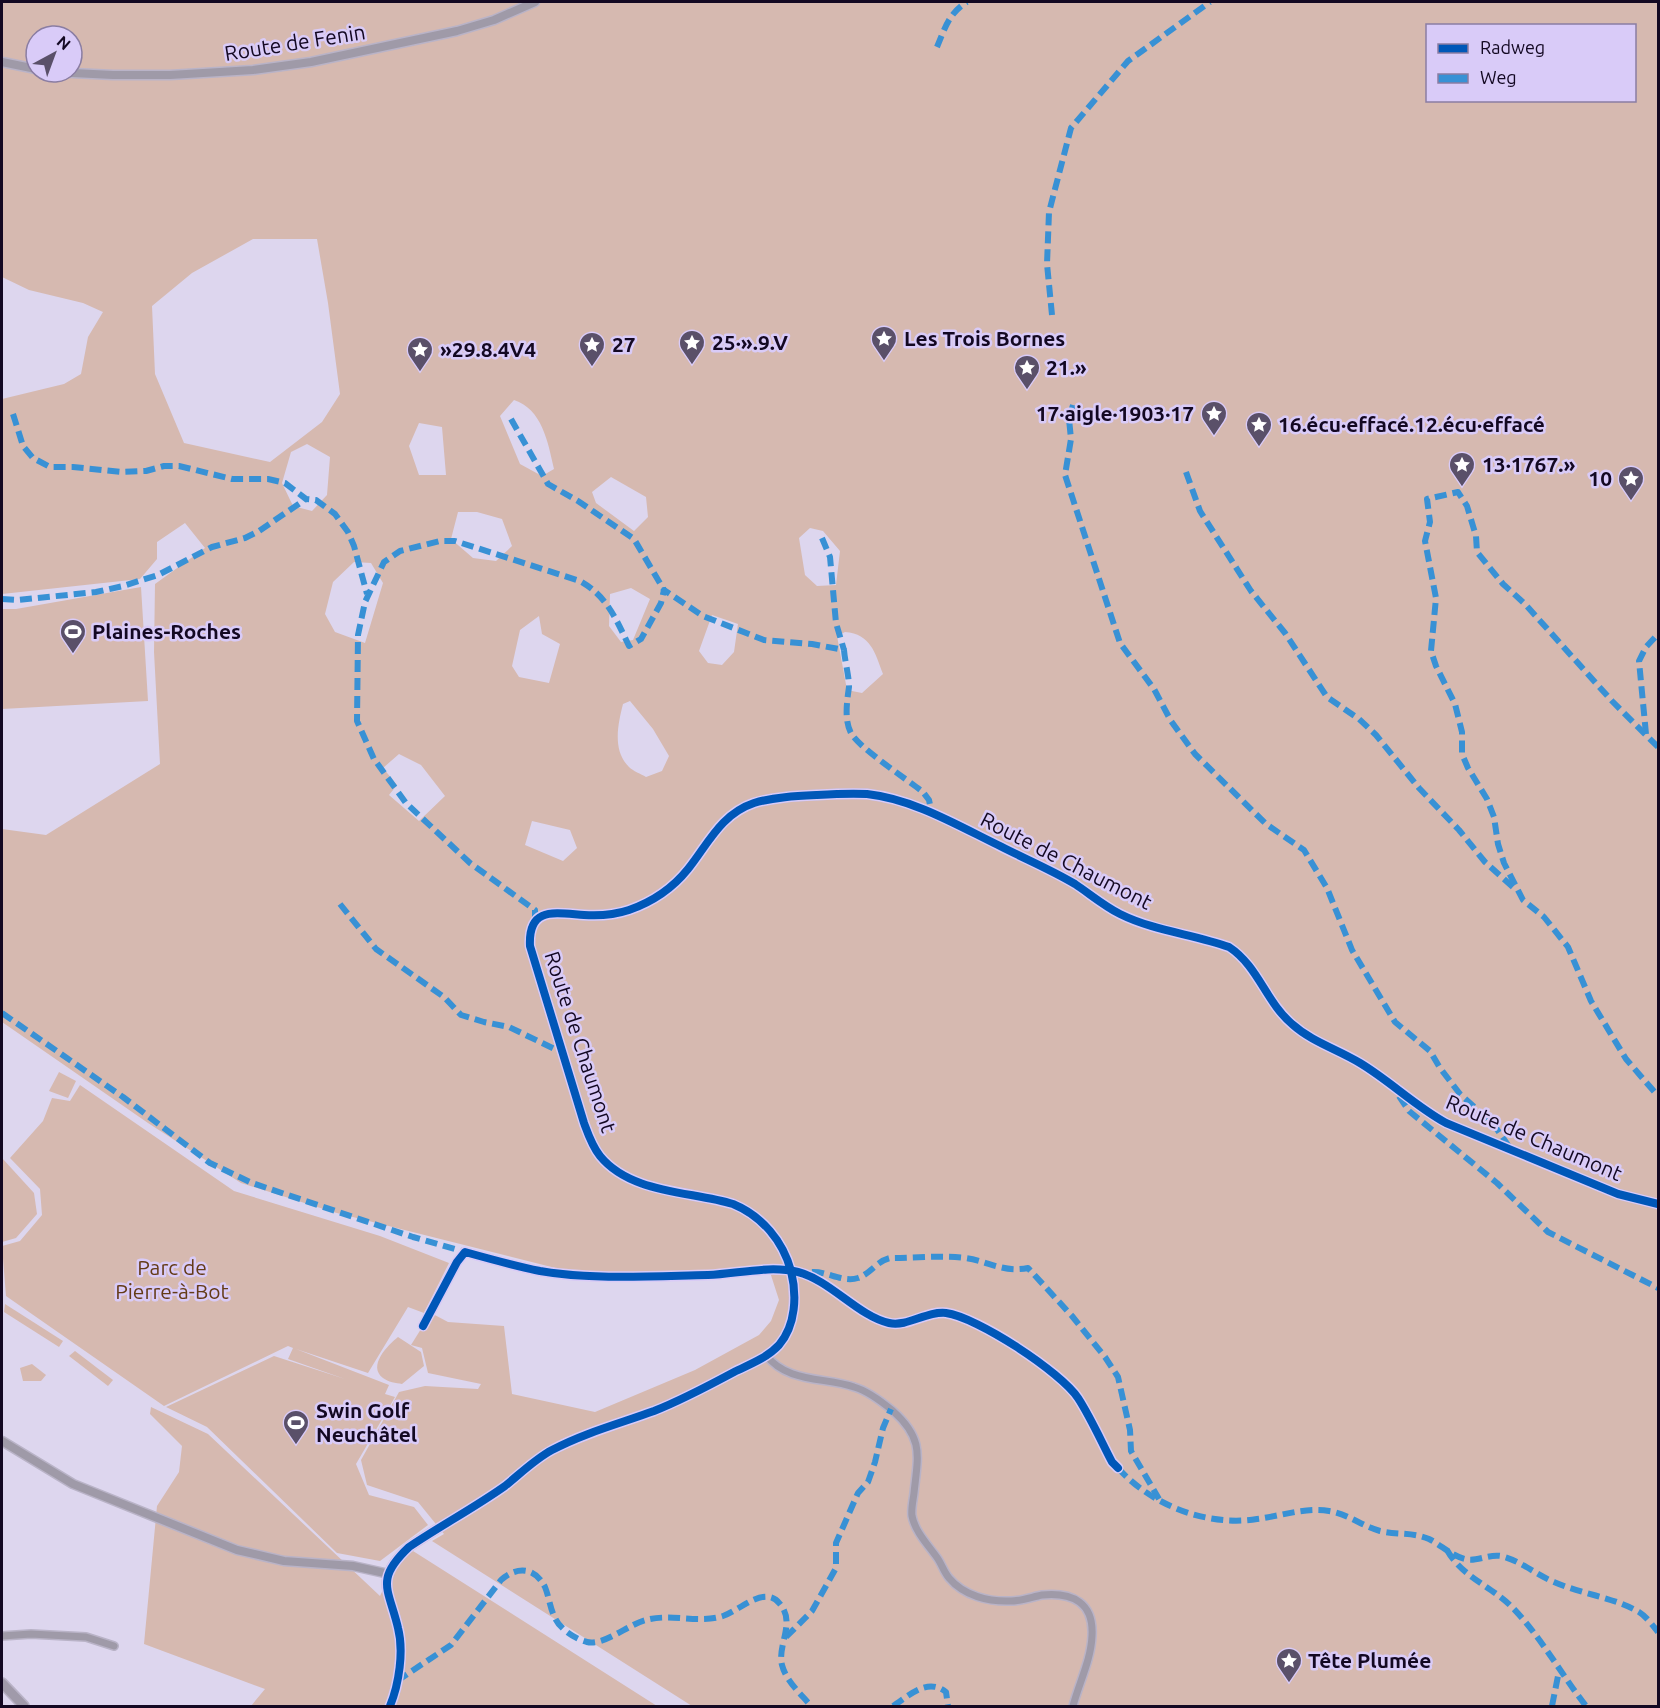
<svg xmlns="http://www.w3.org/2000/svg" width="1660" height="1708" viewBox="0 0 1660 1708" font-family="Ubuntu,sans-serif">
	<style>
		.green { fill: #d6b9b0; fill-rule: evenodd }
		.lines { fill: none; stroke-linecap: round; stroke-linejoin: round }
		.minor-casing { stroke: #b9b3c7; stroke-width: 10 }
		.tertiary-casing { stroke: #b9b3c7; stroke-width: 11 }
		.secondary-casing { stroke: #b9b3c7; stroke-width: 12 }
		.minor { stroke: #9f9aa8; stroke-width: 7 }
		.tertiary { stroke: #9f9aa8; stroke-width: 8 }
		.secondary { stroke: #a09aaa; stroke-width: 9 }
		.quiet { stroke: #3891d5; stroke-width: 6; stroke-dasharray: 12 6; stroke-linecap: butt }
		.cycleway-casing { stroke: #d9cbf8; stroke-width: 11 }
		.cycleway { stroke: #0057b8; stroke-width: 8 }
		.labels { text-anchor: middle; stroke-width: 5; stroke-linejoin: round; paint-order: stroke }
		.street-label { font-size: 21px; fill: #130822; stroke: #d9cbf8 }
		.poi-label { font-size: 21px; font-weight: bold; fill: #130822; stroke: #d9cbf8; text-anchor: start }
		.park-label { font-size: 21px; fill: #643b17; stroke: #d9cbf8 }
	</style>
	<rect width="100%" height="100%" fill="#ddd6ee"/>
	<g class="green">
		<path d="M2,2H1658V1706H692L432,1541L444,1534L418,1502L367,1485L361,1460L399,1392L425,1386L478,1389L481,1384L428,1373L422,1348L411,1345L431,1313L448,1322L504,1326L512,1394L595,1412L695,1370L759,1335L771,1321L779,1300L769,1269L579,1274L333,1212L241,1183L148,1123L2,1022V829L46,835L160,764L154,652L155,584L205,548L185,523L157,542V559L140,579L2,594V399L64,384L81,374L88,337L103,312L83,303L29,290L2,277ZM1428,26H1634V100H1428ZM36,36H72V72H36ZM253,239H317L328,303L340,394L322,422L270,462L184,443L155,374L152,306L192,273ZM514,400C542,409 548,442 554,469L542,476L520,464L500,416ZM419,423L442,427L446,475H419L409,446ZM307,444L330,457L327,495L312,511L293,506L282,483L291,452ZM611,477L646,497L648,517L634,531L596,503L592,492ZM458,512H477L502,519L512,546L496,561L473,558L451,539ZM810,528L823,531L840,551L836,585L817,586L805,575L799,538ZM354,562L371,563L383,583L365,643L335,632L325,614L333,582ZM631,588L650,599L633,640L621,642L609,626L610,594ZM712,615L738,624L734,652L722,665L708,663L699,651ZM539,616L542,634L560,644L549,683L519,677L512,666L520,630ZM845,632C871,634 875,653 883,674L862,693L847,690L837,636ZM630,701L653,729L669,756L662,771L646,777C641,774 633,771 629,767C612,750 618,724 623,704ZM399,754L421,765L445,796L419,821L389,795L397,785L383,768ZM532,821L570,830L577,848L563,861L525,845Z"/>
		<path d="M141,587L148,701L2,709V609H16Z"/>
		<path d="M59,1072L76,1081L68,1098L49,1091Z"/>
		<path d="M80,1085L234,1191L380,1236L449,1263L424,1313L408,1307L368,1373L296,1349L389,1385L385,1394L395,1397L356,1464L369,1495L414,1507L428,1525L380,1561L337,1553L207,1427L166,1407L274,1356L345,1379L288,1359L293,1348L288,1346L164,1406L6,1296L2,1246L20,1241L42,1215L40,1189L10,1158L43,1121L52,1098L70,1101Z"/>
		<path d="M2,1158L34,1193L37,1214L16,1238L2,1242Z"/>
		<path d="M5,1304L63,1341L59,1347L4,1312Z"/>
		<path d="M398,1337L421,1352L424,1366L402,1384C396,1383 388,1382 383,1378C367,1366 388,1345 398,1337Z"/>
		<path d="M75,1351L113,1380L108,1386L69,1356Z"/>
		<path d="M32,1364L46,1375L41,1381H23L20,1368Z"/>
		<path d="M151,1407L208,1434L380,1596L397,1561L413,1551L657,1706H251L265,1689L144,1644L157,1506L179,1472L182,1446L150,1414Z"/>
	</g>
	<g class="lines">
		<defs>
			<g id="minor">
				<path d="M423,1326L457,1262L465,1252C490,1259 515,1266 540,1271C591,1280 656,1276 708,1275C737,1274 769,1265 798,1272C830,1280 858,1316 889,1323C908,1327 926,1311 946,1313C977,1317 1061,1372 1078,1398C1091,1418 1101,1441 1112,1462L1118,1468"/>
				<path d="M766,1355C787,1383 825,1377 854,1387C868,1391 881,1401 893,1411C924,1439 918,1455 914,1493C913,1501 911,1509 912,1516C915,1532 929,1546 938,1559C942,1565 944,1572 949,1578C964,1596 989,1602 1011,1601C1021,1601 1032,1597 1042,1595C1073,1592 1094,1603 1092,1636C1091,1660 1079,1683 1073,1706"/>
				<path d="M2,1636L31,1634L86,1637L114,1646"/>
			</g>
			<g id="tertiary">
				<path d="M2,62L36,69"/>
				<path d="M53,72L113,75H170L253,70L311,62L457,31L494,20L535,2"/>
				<path d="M2,1441L73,1484L237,1550L284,1561L353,1566L389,1574"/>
				<path d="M390,1706C399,1684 404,1651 398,1628C389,1589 374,1580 409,1547C440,1526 474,1508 505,1486C520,1474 535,1459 552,1450C584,1433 621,1423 654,1411C682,1400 710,1385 736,1371C751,1364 768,1357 779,1345C796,1325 797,1295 791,1271C783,1241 762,1216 733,1204C691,1191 631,1194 600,1156C592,1146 588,1134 584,1123L530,946C528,906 555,913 584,915C599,916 614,915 629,910C652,902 672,889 688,869C708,844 721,814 754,803C774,797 796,796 817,795C833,794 850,793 867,794C913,799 957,825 998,845C1023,858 1050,869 1075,884C1090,894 1104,906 1120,914C1154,931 1193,934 1229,947C1258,966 1266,1002 1292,1024C1312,1042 1337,1049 1360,1063C1390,1081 1415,1106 1446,1123L1618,1194L1658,1204"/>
			</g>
			<path id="secondary" d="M2,1683L24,1706"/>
		</defs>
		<use href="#minor" class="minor-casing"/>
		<use href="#tertiary" class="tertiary-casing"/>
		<use href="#secondary" class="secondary-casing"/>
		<use href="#minor" class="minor"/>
		<use href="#tertiary" class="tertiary"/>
		<use href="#secondary" class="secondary"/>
		<g class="quiet">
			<path d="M937,47C945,28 949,13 967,2"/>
			<path d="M1052,315L1047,264L1049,212L1071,128L1128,61L1210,2"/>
			<path d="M1073,405L1069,419L1071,439L1065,475L1120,643L1154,689L1171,721L1195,754L1266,824L1304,850L1327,888L1352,950L1395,1022L1430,1051L1440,1068L1460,1094L1494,1125L1510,1148"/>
			<path d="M13,414L23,446L33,458L50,467H73L122,472L146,471L164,466H179L232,479H268L285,483L306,499L316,500L335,514L348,532L354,546L367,594"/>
			<path d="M511,419L548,484L578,501L634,539L664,590"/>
			<path d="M1186,472L1200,511L1251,591L1285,633L1327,697L1359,719L1376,735L1419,788L1459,830L1485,862L1515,889"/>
			<path d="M822,538L830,557L836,623L844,650"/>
			<path d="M2,599L18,600L96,592L123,586L158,575L212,547L245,538L259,531L306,499"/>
			<path d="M1646,734L1639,661L1646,647L1658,634"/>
			<path d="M1658,747L1612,701L1525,604L1503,584L1477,552L1476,536L1467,506L1458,492L1427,499L1430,522L1425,541L1436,598L1431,651L1436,666L1455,704L1462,732V754L1468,768L1487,799L1494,817L1498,844L1504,863L1523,900L1544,917L1568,947L1591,1001L1626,1059L1658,1096"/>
			<path d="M340,904L376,949L444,997L461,1015L484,1022L509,1027L563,1053"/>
			<path d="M535,921V910L470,863L406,803L374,759L357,721L358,635L365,602L384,562L400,551L440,541H455L580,581C607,596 616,619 629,646L641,639L661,603L664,590L703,616L764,640L812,644L844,650C845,662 849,676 849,687C847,701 844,720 851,733C859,748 908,780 923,792L929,800L932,814"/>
			<path d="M2,1013L123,1097L210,1163L252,1183L413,1237L465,1252"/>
			<path d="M1399,1096L1409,1111L1497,1183L1548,1232L1658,1288"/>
			<path d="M812,1272C827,1271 843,1283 858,1278C870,1274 877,1261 890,1258C914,1258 940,1255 965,1258C988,1261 1003,1273 1028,1268L1072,1316L1105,1357L1118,1377L1130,1430L1131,1451L1159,1499"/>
			<path d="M1118,1468C1151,1505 1207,1527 1257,1519C1281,1516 1305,1507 1329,1511C1348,1514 1362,1526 1380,1531C1397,1535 1413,1532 1429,1539C1441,1545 1452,1556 1465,1559C1477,1562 1488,1554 1501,1556C1521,1561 1535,1574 1554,1582C1581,1594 1613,1597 1639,1612C1647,1617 1653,1626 1658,1632"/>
			<path d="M1447,1550C1462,1577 1491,1586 1512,1607C1541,1637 1561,1674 1586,1706"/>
			<path d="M786,1637L812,1611L836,1568V1543L858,1493L868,1482L875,1462L883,1428L891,1409"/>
			<path d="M397,1681L451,1645L501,1580C517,1566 535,1567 545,1587C549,1597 550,1608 555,1618C560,1629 575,1639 587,1642C604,1646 629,1624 646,1620C671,1613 698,1624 723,1616C739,1611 765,1584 780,1604C796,1623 777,1645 782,1665C786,1681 801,1694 811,1706"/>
			<path d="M893,1706C909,1696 927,1677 946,1692L948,1706"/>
			<path d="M1552,1706L1559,1671"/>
		</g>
		<defs>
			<g id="cycleway">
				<path d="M423,1326L457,1262L465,1252C490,1259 515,1266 540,1271C591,1280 656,1276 708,1275C737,1274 769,1265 798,1272C830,1280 858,1316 889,1323C908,1327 926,1311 946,1313C977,1317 1061,1372 1078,1398C1091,1418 1101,1441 1112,1462L1118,1468"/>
				<path d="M390,1706C399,1684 404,1651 398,1628C389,1589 374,1580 409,1547C440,1526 474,1508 505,1486C520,1474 535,1459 552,1450C584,1433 621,1423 654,1411C682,1400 710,1385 736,1371C751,1364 768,1357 779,1345C796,1325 797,1295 791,1271C783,1241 762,1216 733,1204C691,1191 631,1194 600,1156C592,1146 588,1134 584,1123L530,946C528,906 555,913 584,915C599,916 614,915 629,910C652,902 672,889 688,869C708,844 721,814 754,803C774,797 796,796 817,795C833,794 850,793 867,794C913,799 957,825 998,845C1023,858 1050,869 1075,884C1090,894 1104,906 1120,914C1154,931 1193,934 1229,947C1258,966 1266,1002 1292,1024C1312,1042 1337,1049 1360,1063C1390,1081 1415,1106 1446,1123L1618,1194L1658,1204"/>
			</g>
		</defs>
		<use href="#cycleway" class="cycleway-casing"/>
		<use href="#cycleway" class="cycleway"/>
	</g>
	<defs>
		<symbol id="sight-pin" viewBox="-11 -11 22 30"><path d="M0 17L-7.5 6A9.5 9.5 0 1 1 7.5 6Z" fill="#5a5069" stroke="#d9cbf8"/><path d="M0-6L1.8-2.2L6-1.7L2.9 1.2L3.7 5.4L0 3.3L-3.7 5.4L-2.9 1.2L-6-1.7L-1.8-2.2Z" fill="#fff"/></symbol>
		<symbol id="stadium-pin" viewBox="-11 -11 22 30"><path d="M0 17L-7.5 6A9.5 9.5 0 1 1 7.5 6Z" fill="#5a5069" stroke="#d9cbf8"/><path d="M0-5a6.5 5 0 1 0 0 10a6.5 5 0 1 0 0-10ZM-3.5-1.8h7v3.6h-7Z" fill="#fff"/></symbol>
	</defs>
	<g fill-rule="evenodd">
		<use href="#sight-pin" x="869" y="324" width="30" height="40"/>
		<use href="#sight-pin" x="677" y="328" width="30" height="40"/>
		<use href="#sight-pin" x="577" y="330" width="30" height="40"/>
		<use href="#sight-pin" x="405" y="335" width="30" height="40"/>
		<use href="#sight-pin" x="1012" y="353" width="30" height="40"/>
		<use href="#sight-pin" x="1199" y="399" width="30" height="40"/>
		<use href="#sight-pin" x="1244" y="410" width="30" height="40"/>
		<use href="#sight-pin" x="1447" y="450" width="30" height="40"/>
		<use href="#sight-pin" x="1616" y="464" width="30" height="40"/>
		<use href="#stadium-pin" x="58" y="617" width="30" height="40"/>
		<use href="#stadium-pin" x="281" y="1408" width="30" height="40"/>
		<use href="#sight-pin" x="1274" y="1646" width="30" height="40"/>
	</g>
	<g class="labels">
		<g class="street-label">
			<text transform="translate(295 43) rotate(-9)" y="7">Route de Fenin</text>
			<text transform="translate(1066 861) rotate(27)" y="7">Route de Chaumont</text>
			<text transform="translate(580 1042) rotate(72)" y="7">Route de Chaumont</text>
			<text transform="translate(1534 1138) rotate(23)" y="7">Route de Chaumont</text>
		</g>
		<g class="poi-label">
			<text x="904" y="346">Les Trois Bornes</text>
			<text x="712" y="350">25·».9.V</text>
			<text x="612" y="352">27</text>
			<text x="440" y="357">»29.8.4V4</text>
			<text x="1046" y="375">21.»</text>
			<text x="1194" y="421" text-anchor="end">17·aigle·1903·17</text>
			<text x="1278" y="432">16.écu·effacé.12.écu·effacé</text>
			<text x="1482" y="472">13·1767.»</text>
			<text x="1612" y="486" text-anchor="end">10</text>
			<text x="92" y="639">Plaines-Roches</text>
			<text x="316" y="1418">Swin Golf<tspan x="316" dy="24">Neuchâtel</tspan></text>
			<text x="1308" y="1668">Tête Plumée</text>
		</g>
		<g class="park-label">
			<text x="172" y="1275">Parc de<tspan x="172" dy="24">Pierre-à-Bot</tspan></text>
		</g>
	</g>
	<rect width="1660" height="1708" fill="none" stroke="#130822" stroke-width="6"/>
	<rect x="1426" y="24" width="210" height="78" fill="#d9cbf8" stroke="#8a7da2" stroke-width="1.5"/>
	<rect x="1438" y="44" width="30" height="9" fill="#0057b8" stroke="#8a7da2" stroke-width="1.5"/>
	<text x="1480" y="54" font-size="18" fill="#130822">Radweg</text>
	<rect x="1438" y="74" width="30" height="9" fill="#3891d5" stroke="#8a7da2" stroke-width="1.5"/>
	<text x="1480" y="84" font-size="18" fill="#130822">Weg</text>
	<g transform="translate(54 54) rotate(41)"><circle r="28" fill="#d9cbf8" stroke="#8a7da2" stroke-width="1.5"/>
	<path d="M0-4.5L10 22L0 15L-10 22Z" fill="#5a5069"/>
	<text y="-9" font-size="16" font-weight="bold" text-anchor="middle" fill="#130822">N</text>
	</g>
</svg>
